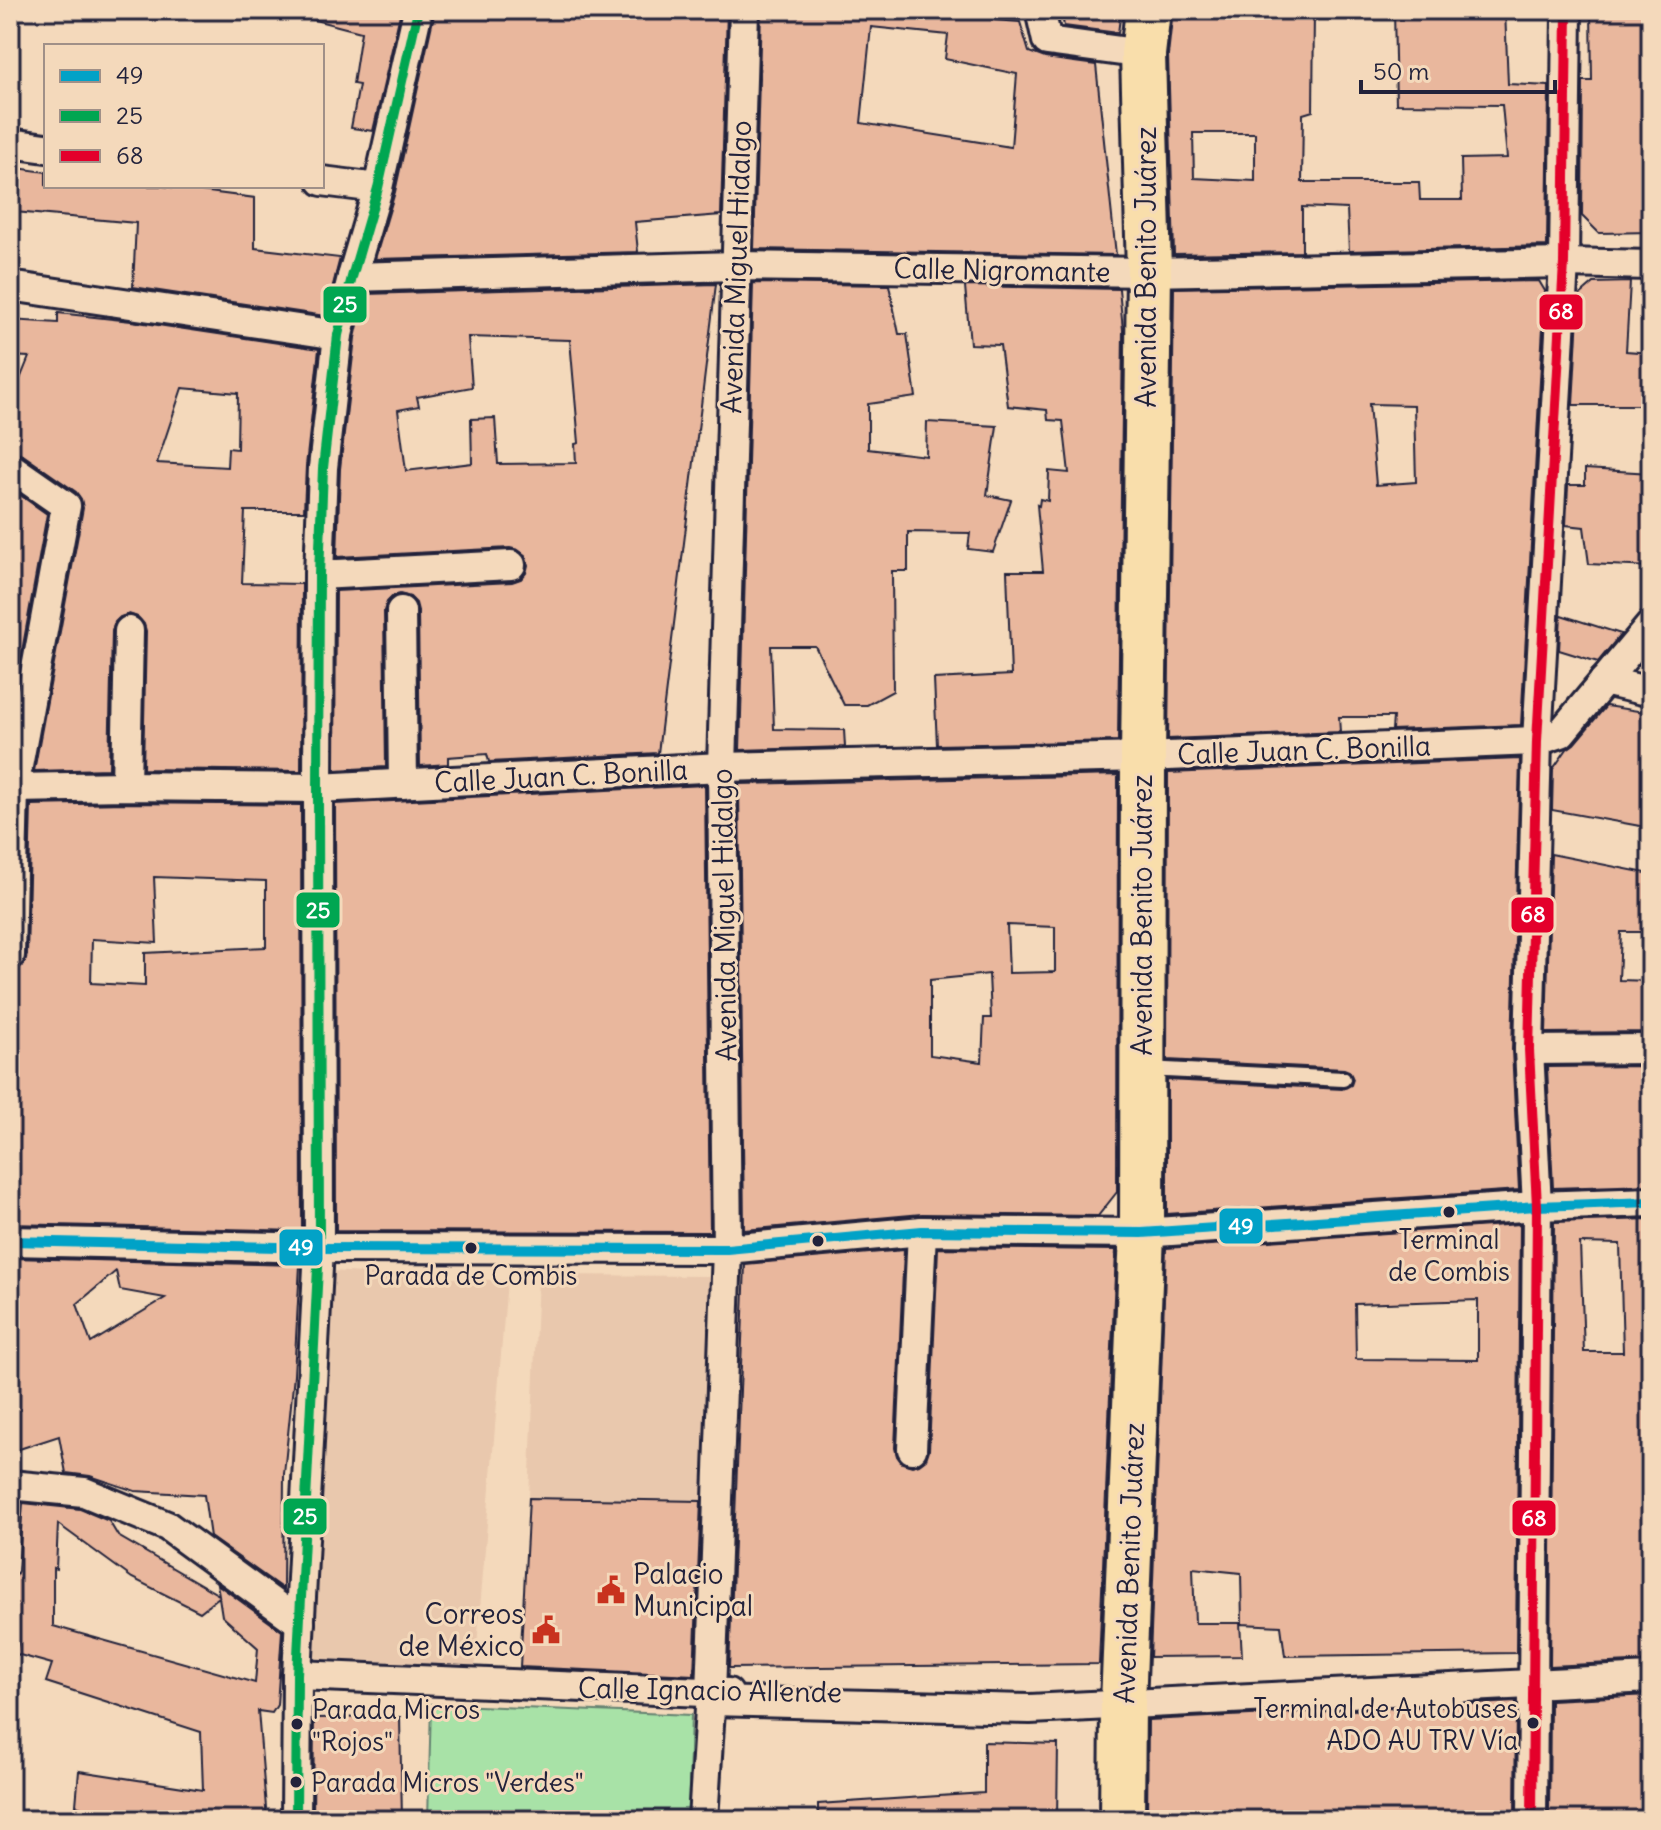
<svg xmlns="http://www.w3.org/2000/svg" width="1661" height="1830" viewBox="0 0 1661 1830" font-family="Delius,sans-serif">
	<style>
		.built { fill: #e9c8ad }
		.green { fill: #a8e2a7; stroke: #658271; stroke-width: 2 }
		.building { fill: #e9b79d; stroke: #22223b; stroke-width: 2; fill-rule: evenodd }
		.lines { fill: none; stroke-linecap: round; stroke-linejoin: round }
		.service-casing { stroke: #22223b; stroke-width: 20 }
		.minor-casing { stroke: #22223b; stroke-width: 34 }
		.primary-casing { stroke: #22223b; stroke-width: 50 }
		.service { stroke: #f4d9bb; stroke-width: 14 }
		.minor { stroke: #f4d9bb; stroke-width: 28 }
		.primary { stroke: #f9deab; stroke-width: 44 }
		.bus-1-casing { stroke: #f4d9bb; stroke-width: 16 }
		.bus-2-casing { stroke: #f4d9bb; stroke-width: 16 }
		.bus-3-casing { stroke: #f4d9bb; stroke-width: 16 }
		.bus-1 { stroke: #02a2c7; stroke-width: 10 }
		.bus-2 { stroke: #00a651; stroke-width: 10 }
		.bus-3 { stroke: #e4002b; stroke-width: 10 }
		.bus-dot { fill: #22223b; stroke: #f4d9bb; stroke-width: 3 }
		.labels { text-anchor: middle; stroke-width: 6; stroke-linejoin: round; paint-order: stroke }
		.bus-label { font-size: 26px; fill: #22223b; stroke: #f4d9bb }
		.street-label { font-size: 28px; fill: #22223b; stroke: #f4d9bb }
		.poi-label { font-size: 28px; fill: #22223b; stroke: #f4d9bb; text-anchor: start }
		.line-badge { stroke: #f4d9bb; stroke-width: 3 }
		.badge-label { font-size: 22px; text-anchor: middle; font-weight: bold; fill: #fff }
	</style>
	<rect width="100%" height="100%" fill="#f4d9bb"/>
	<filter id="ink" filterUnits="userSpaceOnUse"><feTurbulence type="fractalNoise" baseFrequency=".0125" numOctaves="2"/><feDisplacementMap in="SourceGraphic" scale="16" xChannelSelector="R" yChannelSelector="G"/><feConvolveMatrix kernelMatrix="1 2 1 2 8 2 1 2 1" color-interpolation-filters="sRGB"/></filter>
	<g filter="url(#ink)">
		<g class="built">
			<path d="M329,1271L507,1281L475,1670L311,1661Z"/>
			<path d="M538,1275L716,1276L704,1501L529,1498Z"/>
		</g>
		<path class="green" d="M431,1704L691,1715L688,1820H428Z"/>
		<g class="building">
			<path d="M304,10H401L373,131L351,128L359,85L353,84L361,32L303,17Z"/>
			<path d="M435,10H727L721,215L635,222L638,252L375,259L395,192Z"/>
			<path d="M761,10H992L995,20L1020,22L1029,52L1045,58L1096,65L1116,255L754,249ZM871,27L948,35L945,59L1017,74L1011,147L861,123Z"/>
			<path d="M1061,10H1121L1118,33L1064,26Z"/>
			<path d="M1173,10H1314L1313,111L1303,114L1302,182H1419L1420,200H1462L1461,159L1507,158L1502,105L1396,104L1394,10H1505L1508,84L1549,86L1547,246L1349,251L1347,209L1302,207V252L1174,254L1168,55ZM1193,133H1255V181L1194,178Z"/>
			<path d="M1591,10H1651V50H1647L1649,144H1651V232L1599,233L1582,216L1583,81H1592Z"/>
			<path d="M17,168L46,172V186H162L255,198V248L340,258L325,316L133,287L136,223L15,212Z"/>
			<path d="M1539,281L1545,291L1521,725L1392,730L1393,717H1339L1340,732L1168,739L1174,288ZM1369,404L1414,405L1416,482L1376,485Z"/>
			<path d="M1630,282L1626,351L1651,353V405H1573L1579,296L1594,283Z"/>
			<path d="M753,283L889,285L899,334H907L916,397L868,404V449L926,456L927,422L997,426L987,495L1011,500L993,552L968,549L970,533L908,532V571H892L893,691L867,705H844L815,646H771L774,729L844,730L845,747L740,750Z"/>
			<path d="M716,284L658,753L489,762L487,754L448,757V764L420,766L418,611L416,603L410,597L400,594L393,596L387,602L384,611L386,767L335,770L336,591L512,582L521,579L526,573L528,565L525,555L518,550L510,548L337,557L340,469L355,338L365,294ZM468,337L570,340L579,443L575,444L576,463L498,464L495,418L471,419L472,463L406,471L398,410L419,406L417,397L472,387Z"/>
			<path d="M965,286L1119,289L1123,330L1118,741L937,745L934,679L1011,675L1007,571H1043L1037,505L1039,506L1040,499L1048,501L1049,471L1069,473L1063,421L1048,420L1047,410L1008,406L1000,345L970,344Z"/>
			<path d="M58,313L131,321L319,349L306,466L304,511H245L242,583L302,584L301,771L143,769L146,631L144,624L138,617L129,614L120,617L115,622L112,631L109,769L34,771L83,508L81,499L76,492L20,453L10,450V404L29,357L10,356V320L58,323ZM182,388L238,393L237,449L228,448L227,467L157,463Z"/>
			<path d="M1585,469L1651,473V567L1589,564L1584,527L1566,525L1568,485H1585Z"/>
			<path d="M10,488L47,514L16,684L10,682Z"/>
			<path d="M1561,615L1621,634L1598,662L1559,650Z"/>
			<path d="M1606,706L1651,713V828L1552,810L1553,769L1567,749L1574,744Z"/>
			<path d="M1520,759L1512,1050L1519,1190L1167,1214V1080L1342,1089L1351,1085L1353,1079L1349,1071L1344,1069L1167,1060L1168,773Z"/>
			<path d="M1118,775L1117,1192L1098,1216L922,1214L744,1230L739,784ZM1007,925L1055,927V972L1009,973ZM989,974L991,1018H984L982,1062L930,1055V980Z"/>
			<path d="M705,785L710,1232L336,1231L335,804Z"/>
			<path d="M126,803L301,805L302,1231L10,1224V1146L14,1144V971L24,964L27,955L31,805ZM154,877L266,881V947L145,953V986L91,983L92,939L157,943Z"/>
			<path d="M1551,854L1651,874V932H1621L1619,980L1651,981V1032L1546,1033Z"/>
			<path d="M1651,1066V1185L1553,1188L1547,1067Z"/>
			<path d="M1651,1219V1661L1550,1666L1554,1222ZM1580,1243L1620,1244L1623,1352H1584Z"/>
			<path d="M1520,1224L1516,1653L1285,1656L1281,1626L1242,1624L1241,1573L1193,1568L1195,1623H1240L1242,1656L1150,1657L1166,1248ZM1478,1300V1360L1356,1359L1355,1304Z"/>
			<path d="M938,1248L1116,1250L1099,1664L729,1668L745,1264L904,1250L895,1448L897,1456L902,1463L912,1466L919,1464L926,1459L929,1450Z"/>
			<path d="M10,1258L300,1265L294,1375L284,1474L283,1589L210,1537L204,1495L135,1491L90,1476L66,1473L59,1436L10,1452ZM116,1271L120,1290L165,1298L91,1343L77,1304Z"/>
			<path d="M529,1498L701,1501L694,1675L520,1667Z"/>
			<path d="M23,1503L80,1509L109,1521L118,1536L219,1595L217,1584L282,1631L277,1705L272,1713L258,1711L267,1820H90V1810L76,1805L79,1771L203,1790L201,1732L46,1682L52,1664L16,1654L18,1642L10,1639V1587L18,1571ZM58,1524L132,1578L200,1612L219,1597L222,1616L258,1648L255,1683L53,1626V1568L56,1569Z"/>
			<path d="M1651,1695V1818L1549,1819L1550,1700Z"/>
			<path d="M1516,1702L1515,1820H1147L1148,1720Z"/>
			<path d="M400,1717L402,1820H313L314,1718Z"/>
			<path d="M984,1742L1058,1744L1057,1820H818V1804L984,1793Z"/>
		</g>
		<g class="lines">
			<defs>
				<path id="service" d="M1146,1069L1343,1079"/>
				<g id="minor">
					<path d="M1040,10L1047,41L1143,54"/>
					<path d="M10,143L46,148"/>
					<path d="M322,181L378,188"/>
					<path d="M352,277L736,266L1149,272L1564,263L1651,265"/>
					<path d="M10,286L338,335"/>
					<path d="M10,467L66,506L14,788L10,955"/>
					<path d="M319,575L511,565"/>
					<path d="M401,611L403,784"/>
					<path d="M1604,681L1651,692"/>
					<path d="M126,786L129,631"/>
					<path d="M14,788L126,786L318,788L722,767L1143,757L1537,741L1561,733L1651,625"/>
					<path d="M1529,1050L1651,1049"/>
					<path d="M10,1241L319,1248L727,1249L922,1231L1142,1233L1537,1206L1651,1202"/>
					<path d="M912,1449L922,1231"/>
					<path d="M10,1485L84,1492L167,1526L300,1623"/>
					<path d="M297,1675L728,1693"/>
					<path d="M710,1701L1030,1709L1651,1678"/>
					<path d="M296,1820L297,1675L319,1248L318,788L319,575L323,468L338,335L352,277L378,188L418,10"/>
					<path d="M703,1820L711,1693L727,1249L722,767L744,10"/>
					<path d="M1532,1820L1537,1206L1529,1050L1537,741L1564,263L1567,10"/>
				</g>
				<path id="primary" d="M1122,1820L1123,1704L1142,1233L1143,757L1149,272L1143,54L1148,10"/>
			</defs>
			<use href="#service" class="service-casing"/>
			<use href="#minor" class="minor-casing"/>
			<use href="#primary" class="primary-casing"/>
			<use href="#service" class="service"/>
			<use href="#minor" class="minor"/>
			<use href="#primary" class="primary"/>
			<defs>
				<path id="bus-1" d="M10,1241L319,1248L727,1249L922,1231L1142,1233L1537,1206L1651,1202"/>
				<path id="bus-2" d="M296,1820L297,1675L319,1248L318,788L319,575L323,468L338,335L352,277L378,188L418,10"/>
				<path id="bus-3" d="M1532,1820L1537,1206L1529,1050L1537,741L1564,263L1567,10"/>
			</defs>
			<use href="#bus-1" class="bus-1-casing"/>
			<use href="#bus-2" class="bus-2-casing"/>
			<use href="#bus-3" class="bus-3-casing"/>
			<use href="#bus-1" class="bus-1"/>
			<use href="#bus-2" class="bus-2"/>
			<use href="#bus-3" class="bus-3"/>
		</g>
	</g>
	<defs>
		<symbol id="civic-bare" viewBox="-9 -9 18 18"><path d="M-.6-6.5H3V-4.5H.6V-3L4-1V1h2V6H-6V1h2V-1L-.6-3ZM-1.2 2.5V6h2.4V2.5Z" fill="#c8321e" stroke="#f4d9bb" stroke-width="2.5" paint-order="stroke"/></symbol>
	</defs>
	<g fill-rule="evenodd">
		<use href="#civic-bare" x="591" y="1570" width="40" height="40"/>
		<use href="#civic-bare" x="526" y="1610" width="40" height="40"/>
	</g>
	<g class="bus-dot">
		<circle cx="1449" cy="1212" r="7"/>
		<circle cx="818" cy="1241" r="7"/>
		<circle cx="471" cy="1248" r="7"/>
		<circle cx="1533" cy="1723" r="7"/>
		<circle cx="297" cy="1724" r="7"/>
		<circle cx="296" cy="1782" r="7"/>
	</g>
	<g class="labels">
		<g class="bus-label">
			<text x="1449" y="1249">Terminal<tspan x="1449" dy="32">de Combis</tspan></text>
			<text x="471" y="1285">Parada de Combis</text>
			<text x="1518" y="1718" text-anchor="end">Terminal de Autobuses<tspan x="1518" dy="32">ADO AU TRV Vía</tspan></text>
			<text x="312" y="1719" text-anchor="start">Parada Micros<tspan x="312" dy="32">"Rojos"</tspan></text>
			<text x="311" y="1792" text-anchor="start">Parada Micros "Verdes"</text>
		</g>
		<g class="street-label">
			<text transform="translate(736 267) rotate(-88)" y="10">Avenida Miguel Hidalgo</text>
			<text transform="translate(1146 267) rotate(-90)" y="10">Avenida Benito Juárez</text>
			<text transform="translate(1002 270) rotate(1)" y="10">Calle Nigromante</text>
			<text transform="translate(1304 750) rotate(-2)" y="10">Calle Juan C. Bonilla</text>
			<text transform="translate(561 776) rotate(-3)" y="10">Calle Juan C. Bonilla</text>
			<text transform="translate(724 915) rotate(-91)" y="10">Avenida Miguel Hidalgo</text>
			<text transform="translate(1142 915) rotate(-90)" y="10">Avenida Benito Juárez</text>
			<text transform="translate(1129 1563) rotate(-88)" y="10">Avenida Benito Juárez</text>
			<text transform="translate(710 1690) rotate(1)" y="10">Calle Ignacio Allende</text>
		</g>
		<g class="poi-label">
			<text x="633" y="1584">Palacio<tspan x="633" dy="32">Municipal</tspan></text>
			<text x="524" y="1624" text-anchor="end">Correos<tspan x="524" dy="32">de México</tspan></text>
		</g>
	</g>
	<g class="line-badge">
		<rect x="322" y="285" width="46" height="39" rx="8" fill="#00a651"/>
		<rect x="1538" y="293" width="46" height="38" rx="8" fill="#e4002b"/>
		<rect x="295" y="891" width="46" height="38" rx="8" fill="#00a651"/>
		<rect x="1510" y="896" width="45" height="38" rx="8" fill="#e4002b"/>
		<rect x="1218" y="1207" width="46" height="38" rx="8" fill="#02a2c7"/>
		<rect x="278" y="1228" width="46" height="39" rx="8" fill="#02a2c7"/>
		<rect x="282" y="1497" width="46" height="39" rx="8" fill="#00a651"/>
		<rect x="1511" y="1499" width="46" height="38" rx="8" fill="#e4002b"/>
	</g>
	<g class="badge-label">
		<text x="345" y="312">25</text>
		<text x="1561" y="319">68</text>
		<text x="318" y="918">25</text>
		<text x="1533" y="922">68</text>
		<text x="1241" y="1234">49</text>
		<text x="301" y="1255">49</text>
		<text x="305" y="1524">25</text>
		<text x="1534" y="1526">68</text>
	</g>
	<rect width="1661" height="1830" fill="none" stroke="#f4d9bb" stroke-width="40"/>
	<rect x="20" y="20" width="1621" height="1790" fill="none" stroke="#22223b" stroke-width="3" filter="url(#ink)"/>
	<rect x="44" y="44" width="280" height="144" fill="#f4d9bb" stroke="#a09088" stroke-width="2"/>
	<rect x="60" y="70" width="40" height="12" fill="#02a2c7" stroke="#a09088" stroke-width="2"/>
	<text x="116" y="84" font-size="24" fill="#22223b">49</text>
	<rect x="60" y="110" width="40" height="12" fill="#00a651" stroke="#a09088" stroke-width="2"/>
	<text x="116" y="124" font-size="24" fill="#22223b">25</text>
	<rect x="60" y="150" width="40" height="12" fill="#e4002b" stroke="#a09088" stroke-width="2"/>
	<text x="116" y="164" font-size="24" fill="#22223b">68</text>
	<path d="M1361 80v12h194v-12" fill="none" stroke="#22223b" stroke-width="4"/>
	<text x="1373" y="80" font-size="24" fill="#22223b" stroke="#f4d9bb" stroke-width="6" paint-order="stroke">50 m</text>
</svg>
